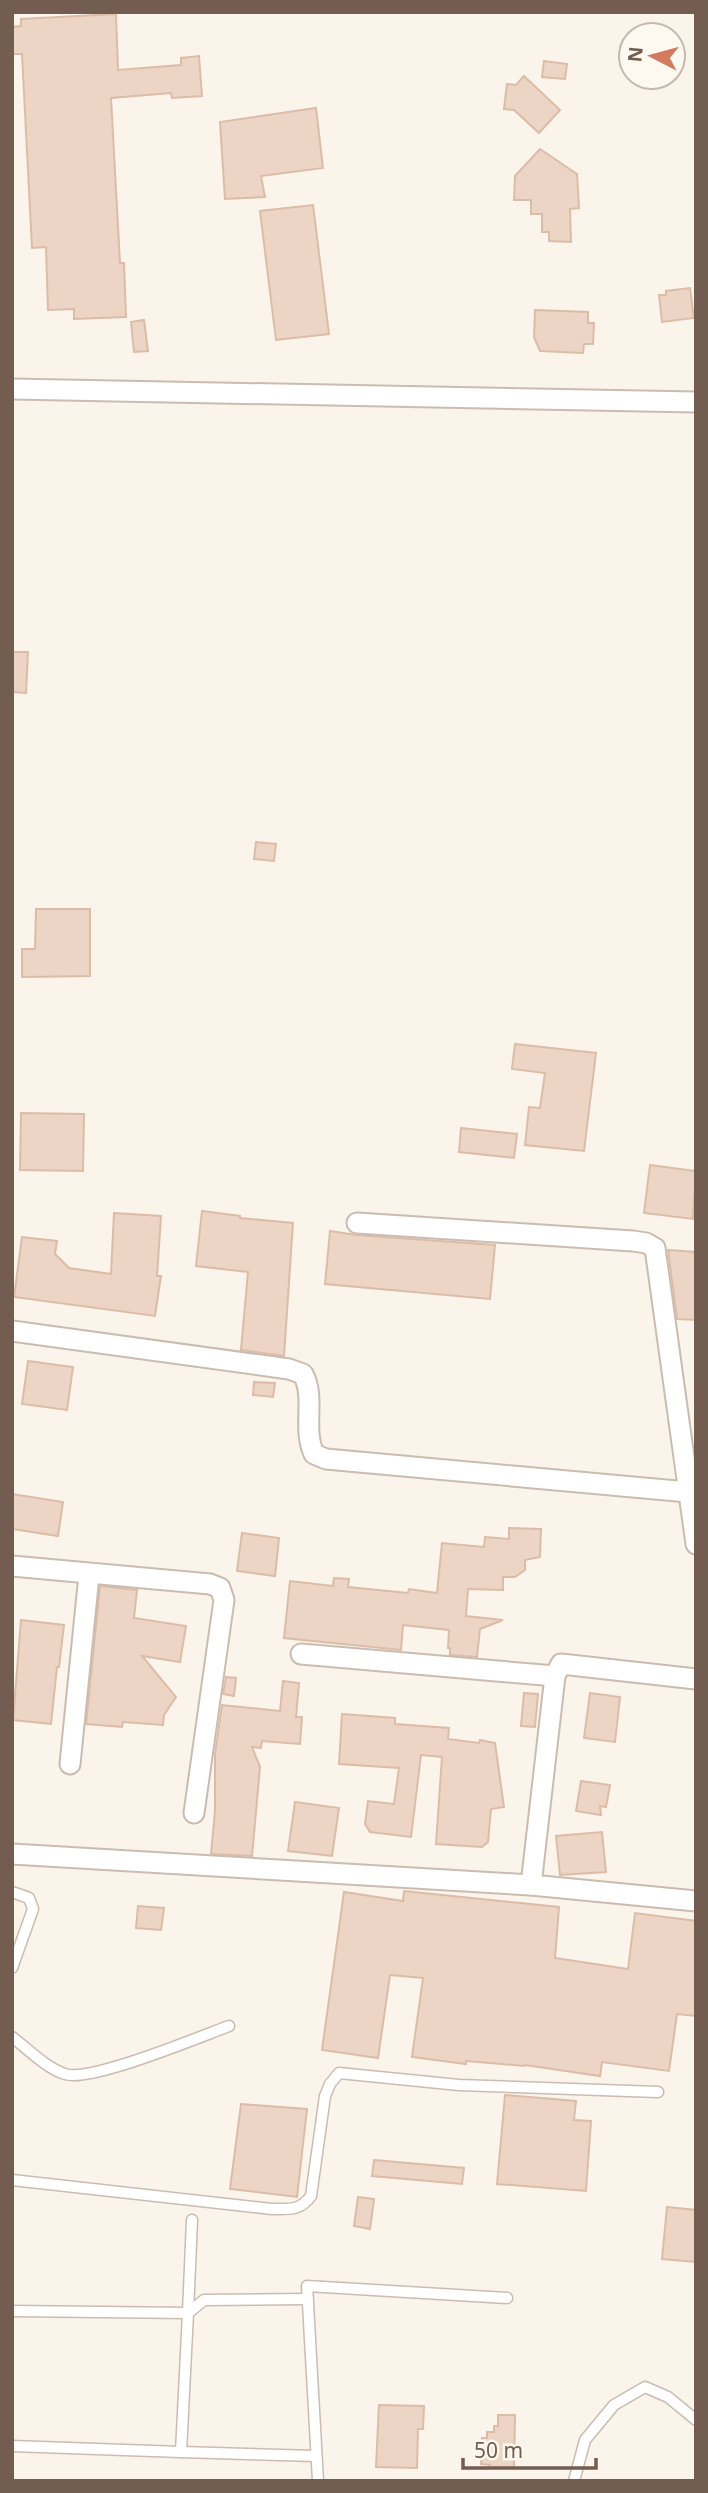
<svg xmlns="http://www.w3.org/2000/svg" width="708" height="2493" viewBox="0 0 708 2493" font-family="'Noto Sans',sans-serif">
	<style>
		.building { fill: #ecd5c5; stroke: #ddbca7; stroke-width: 2 }
		.lines { fill: none; stroke-linecap: round; stroke-linejoin: round }
		.lane-casing { stroke: #cbbcb1; stroke-width: 13 }
		.street-casing { stroke: #cbbcb1; stroke-width: 23 }
		.lane { stroke: #fff; stroke-width: 10 }
		.street { stroke: #fff; stroke-width: 19 }
	</style>
	<rect width="100%" height="100%" fill="#faf4ea"/>
	<g class="building">
		<path d="M116,14L118,70L181,65V58L199,56L202,96L172,98L171,93L111,98L120,263H124L126,317L74,319V309L48,310L46,247L32,248L22,54H12V27L21,26V19Z"/>
		<path d="M544,61L567,64L565,79L542,77Z"/>
		<path d="M524,76L560,110L539,133L514,110L504,109L507,84L516,85Z"/>
		<path d="M316,108L323,168L261,176L265,197L225,199L220,122Z"/>
		<path d="M540,149L577,174L579,208L570,209L571,242L549,241V232H542V214H531V200H514L515,176Z"/>
		<path d="M313,205L329,334L276,340L260,211Z"/>
		<path d="M690,288L694,318L662,322L659,295H666V291Z"/>
		<path d="M535,310L588,312V323H594L593,344H584L583,353L540,351L534,337Z"/>
		<path d="M144,320L148,351L134,352L131,322Z"/>
		<path d="M12,652H28L26,693L12,692Z"/>
		<path d="M256,842L276,844L274,861L254,859Z"/>
		<path d="M36,909H90V976L22,977V949H35Z"/>
		<path d="M515,1044L596,1053L584,1151L525,1145L529,1107L540,1108L545,1073L512,1069Z"/>
		<path d="M21,1113L84,1114L83,1171L20,1170Z"/>
		<path d="M461,1128L517,1134L514,1158L459,1152Z"/>
		<path d="M650,1165L696,1171L693,1219L644,1213Z"/>
		<path d="M202,1211L240,1216V1218L293,1223L284,1356L241,1350L248,1272L196,1266Z"/>
		<path d="M114,1213L161,1216L157,1276H161L155,1316L14,1297L22,1237L57,1241L55,1254L69,1268L111,1274Z"/>
		<path d="M330,1231L356,1235L495,1245L490,1299L325,1284Z"/>
		<path d="M668,1250L696,1252V1320L677,1319Z"/>
		<path d="M28,1361L73,1367L67,1410L22,1404Z"/>
		<path d="M254,1382L275,1383L273,1397L253,1395Z"/>
		<path d="M12,1494L63,1502L58,1536L12,1529Z"/>
		<path d="M509,1528L541,1529L540,1557L525,1560V1570L515,1577H503V1590L468,1589L466,1616L503,1620L480,1629L477,1657L450,1655V1648H448L449,1630L403,1625L401,1650L284,1638L290,1581L333,1586L334,1578L349,1579L348,1587L408,1593L409,1589L437,1593L442,1543L484,1547L485,1537L509,1539Z"/>
		<path d="M242,1533L279,1538L275,1576L237,1571Z"/>
		<path d="M100,1586L137,1590L134,1618L186,1626L180,1662L142,1656L176,1697L164,1715L163,1725L123,1722L122,1727L86,1724Z"/>
		<path d="M21,1620L64,1625L59,1667H57L51,1724L13,1720Z"/>
		<path d="M226,1677L236,1678L234,1696L223,1694Z"/>
		<path d="M283,1681L299,1683L296,1717H302L300,1744L262,1741L261,1748L252,1747L260,1767L252,1856L211,1854L215,1811V1754L222,1705L280,1711Z"/>
		<path d="M524,1693L538,1694L535,1727L521,1726Z"/>
		<path d="M590,1693L620,1697L615,1742L584,1738Z"/>
		<path d="M342,1714L395,1718V1724L449,1728L448,1739L479,1743L480,1740L495,1743L504,1807L491,1809L488,1842L482,1847L436,1844L442,1757L421,1755L411,1837L370,1832L365,1824L368,1801L394,1804L399,1768L339,1764Z"/>
		<path d="M581,1781L610,1785L606,1807L600,1806L601,1815L576,1811Z"/>
		<path d="M295,1802L339,1808L332,1856L288,1851Z"/>
		<path d="M602,1832L606,1872L560,1875L556,1836Z"/>
		<path d="M404,1891L559,1907L555,1958L628,1969L635,1913L696,1921V2016L677,2014L669,2071L602,2062L600,2076L525,2065L524,2066L466,2061V2064L412,2057L423,1978L390,1975L378,2058L322,2050L344,1892L403,1901Z"/>
		<path d="M138,1906L164,1908L161,1930L136,1928Z"/>
		<path d="M505,2095L576,2101L574,2120L591,2121L586,2191L497,2184Z"/>
		<path d="M241,2104L307,2109L297,2197L230,2189Z"/>
		<path d="M374,2160L464,2168L462,2184L372,2176Z"/>
		<path d="M358,2197L374,2199L370,2229L354,2226Z"/>
		<path d="M667,2207L696,2210V2262L662,2259Z"/>
		<path d="M379,2405L424,2406L423,2429H418L417,2468L376,2467Z"/>
		<path d="M498,2415H515L514,2468H490V2465L481,2464L482,2438H487V2432H494V2426H498Z"/>
	</g>
	<g class="lines">
		<defs>
			<g id="lane">
				<path d="M12,1892L29,1898L33,1909L12,1968"/>
				<path d="M12,2037C28,2049 46,2068 65,2074C89,2083 199,2037 229,2026"/>
				<path d="M12,2180L272,2209C289,2209 300,2211 311,2196L325,2096L330,2084L339,2073L459,2085L658,2092"/>
				<path d="M12,2311L188,2313L181,2452L12,2446"/>
				<path d="M188,2313L204,2300L308,2299"/>
				<path d="M188,2313L192,2220"/>
				<path d="M181,2452L316,2456"/>
				<path d="M318,2481L307,2286L507,2298"/>
				<path d="M574,2481L585,2440L614,2405L645,2387L668,2397L696,2420"/>
			</g>
			<g id="street">
				<path d="M12,389L696,402"/>
				<path d="M357,1223L633,1241L646,1243L655,1248L696,1544"/>
				<path d="M12,1331L289,1369L303,1374C316,1398 302,1428 314,1454L326,1459L688,1492"/>
				<path d="M12,1566L210,1584L220,1588L224,1600L194,1813"/>
				<path d="M301,1654L555,1676"/>
				<path d="M70,1764L89,1575"/>
				<path d="M12,1854L531,1885L696,1901"/>
				<path d="M531,1885L555,1676L561,1664L696,1679"/>
			</g>
		</defs>
		<use href="#lane" class="lane-casing"/>
		<use href="#street" class="street-casing"/>
		<use href="#lane" class="lane"/>
		<use href="#street" class="street"/>
	</g>
	<rect width="708" height="2493" fill="none" stroke="#725d50" stroke-width="28"/>
	<g transform="translate(652 56) rotate(276)"><circle r="33" fill="#fdf8f0" stroke="#c5bab0" stroke-width="2"/>
	<path d="M0-5L12 26L0 18L-12 26Z" fill="#d47b5f"/>
	<text y="-10" font-size="19" font-weight="bold" text-anchor="middle" fill="#725d50">N</text>
	</g>
	<path d="M463 2458v10h133v-10" fill="none" stroke="#725d50" stroke-width="3.5"/>
	<text x="474" y="2458" font-size="21" fill="#725d50" stroke="#fdf8f0" stroke-width="5" paint-order="stroke">50 m</text>
</svg>
